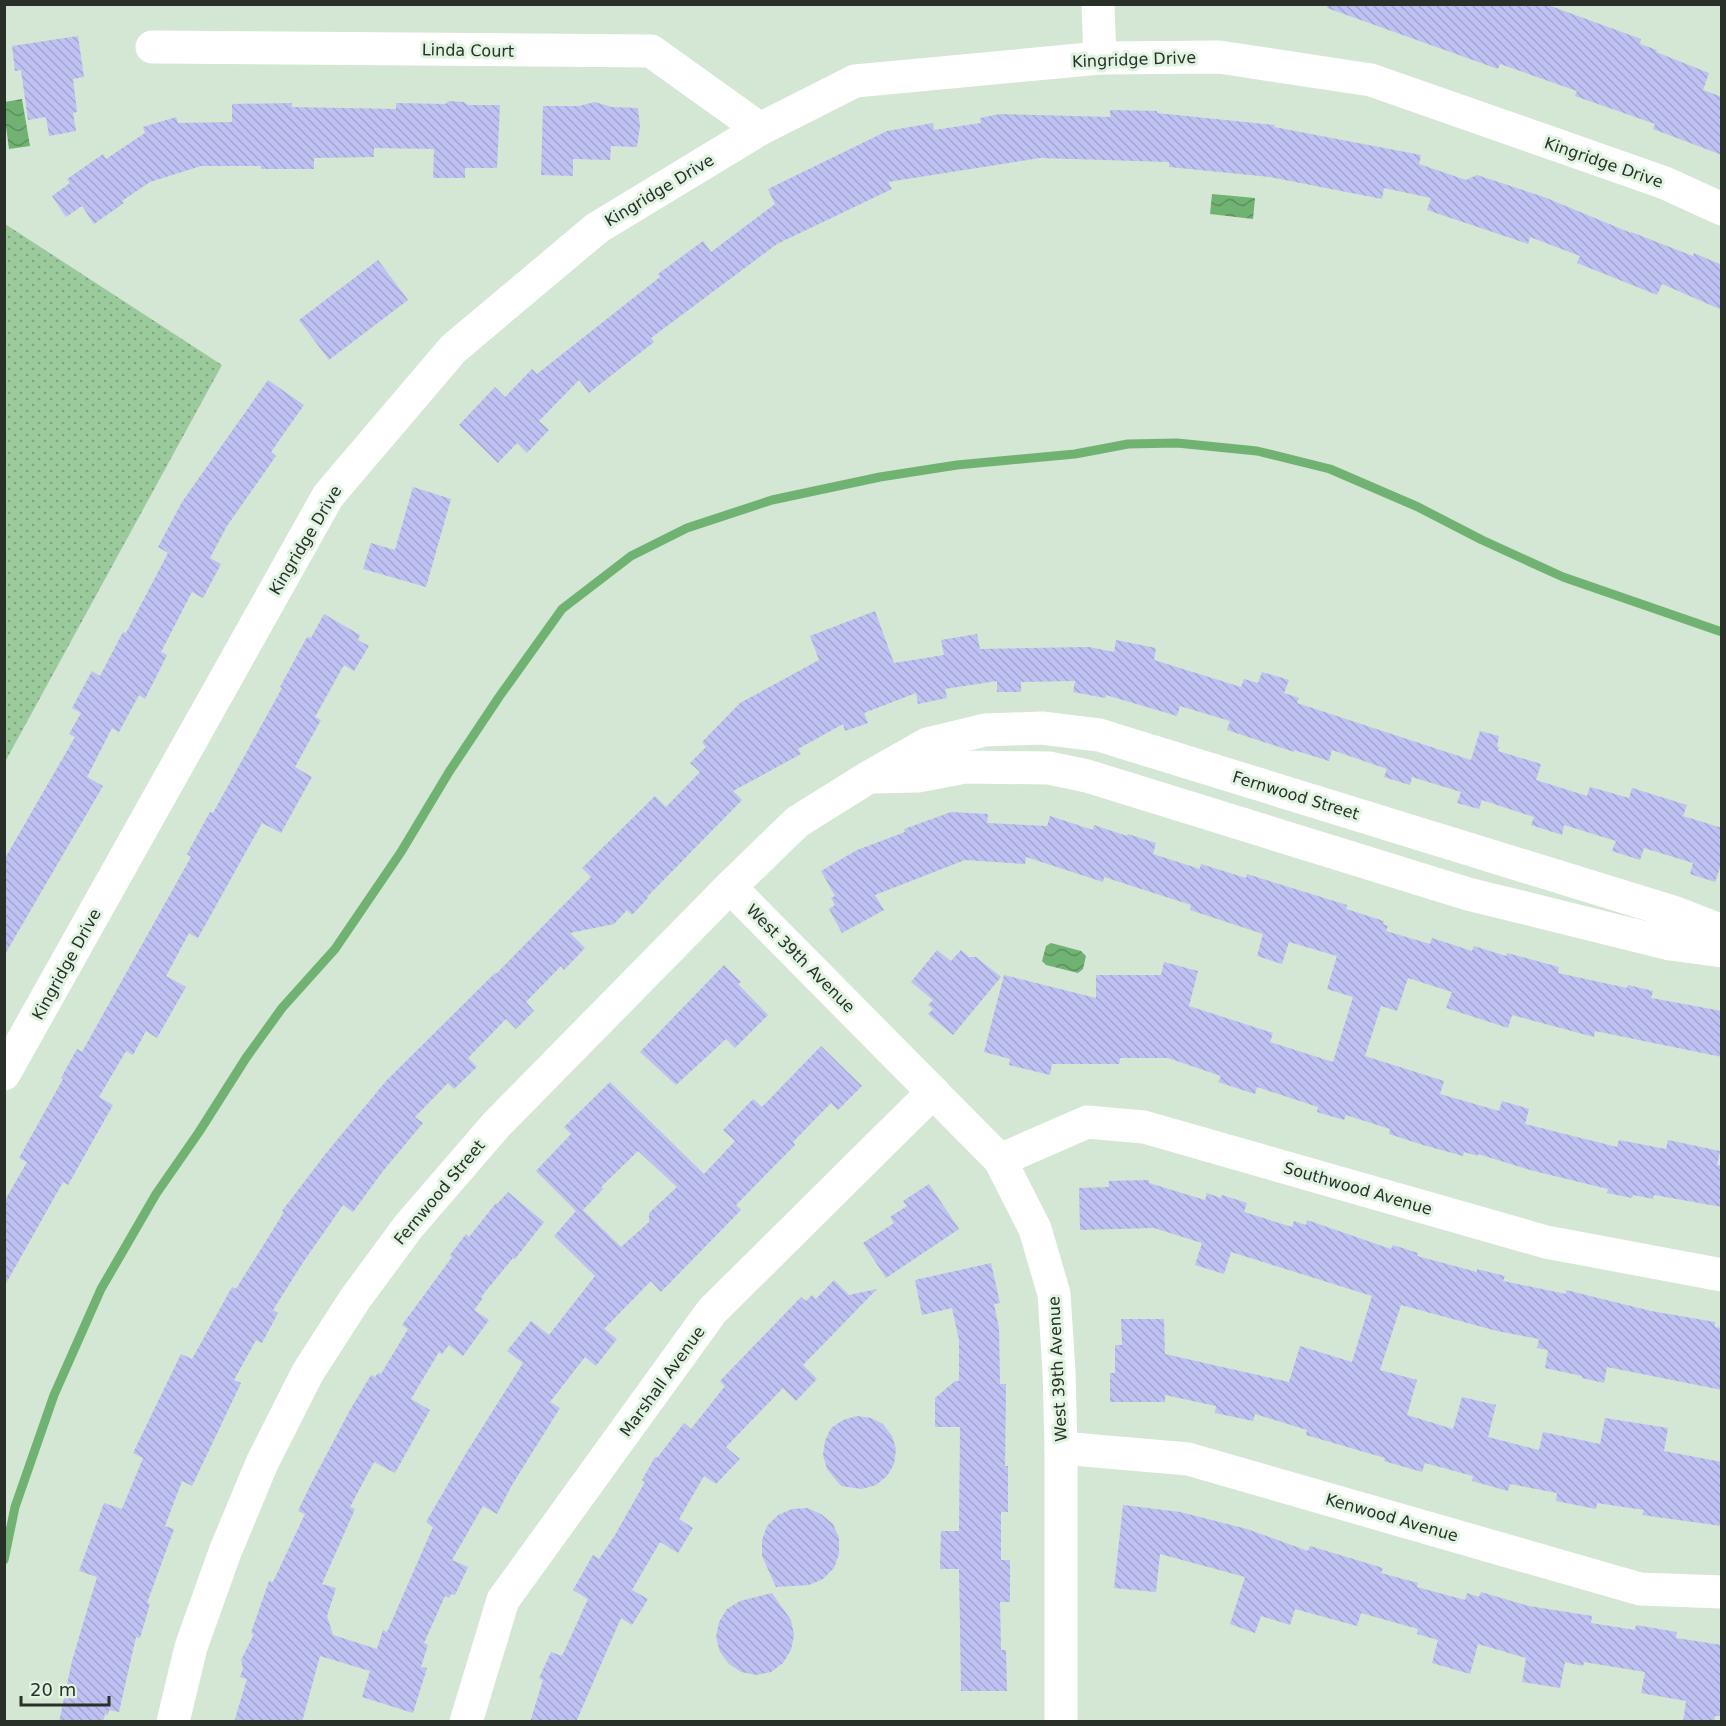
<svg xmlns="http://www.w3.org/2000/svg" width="1726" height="1726" viewBox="0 0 1726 1726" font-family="'DejaVu Sans',sans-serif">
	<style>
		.grass { fill: url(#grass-dots) }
		.water { fill: url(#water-waves) }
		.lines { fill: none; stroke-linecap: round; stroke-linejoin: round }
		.stream { stroke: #70b272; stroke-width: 9 }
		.building { fill: url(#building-back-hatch); fill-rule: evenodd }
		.minor { stroke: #fff; stroke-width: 33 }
		.labels { text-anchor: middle; stroke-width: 6; stroke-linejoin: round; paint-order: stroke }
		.street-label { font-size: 16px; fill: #293029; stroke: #e1f3e1 }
	</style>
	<defs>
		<pattern id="grass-dots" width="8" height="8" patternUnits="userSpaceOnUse" patternTransform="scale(1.5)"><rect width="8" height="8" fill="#9bcb9c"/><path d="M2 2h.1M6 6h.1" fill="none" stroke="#7ea57f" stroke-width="1.8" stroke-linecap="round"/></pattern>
		<pattern id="water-waves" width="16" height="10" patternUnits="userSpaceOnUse" patternTransform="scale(1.5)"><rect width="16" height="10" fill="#70b272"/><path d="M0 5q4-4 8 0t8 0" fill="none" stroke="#5c915e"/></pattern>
		<pattern id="building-back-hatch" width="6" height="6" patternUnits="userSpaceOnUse" patternTransform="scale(1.5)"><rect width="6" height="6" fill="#bec1f2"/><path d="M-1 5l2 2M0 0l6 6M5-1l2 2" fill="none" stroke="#a3a6d0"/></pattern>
	</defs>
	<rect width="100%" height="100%" fill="#d4e6d4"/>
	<path class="grass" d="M5,224L222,365L5,762Z"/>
	<g class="water">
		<path d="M22,99L30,146L9,149L5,119V102Z"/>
		<path d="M1212,194L1255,198L1253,219L1210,214Z"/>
		<path d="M1051,943L1081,951L1086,956L1083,969L1078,973L1046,965L1042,961L1046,946Z"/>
	</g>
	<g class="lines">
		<path class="stream" d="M4,1560L15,1507L54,1395L101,1289L156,1194L199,1132L246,1058L282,1008L335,949L401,852L449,772L499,697L562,609L631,556L687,528L772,500L880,477L957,465L1075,454L1128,444L1177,443L1257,451L1330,469L1418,507L1482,540L1563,577L1722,632"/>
	</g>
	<g class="building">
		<path d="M1328,4H1545L1641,39L1640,44L1657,50L1656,52L1709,73L1703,90L1722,97V155L1653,129L1655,124L1575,96L1577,91L1500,64L1498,69L1327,8Z"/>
		<path d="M78,36L84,77L73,79L77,112L73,113L76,131L49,136L46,117L28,120L21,70L15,71L12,46Z"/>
		<path d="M449,101L464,102L468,105H500L497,168H465V178H433L434,149L374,148V157L314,158V169H261V166H201L150,182L122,201L124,203L94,224L82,206L66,217L52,196L70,183L67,179L103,154L106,159L145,133L143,127L176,117L178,123L232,122V104L292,103V107L396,109V103L445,104Z"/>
		<path d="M595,102L611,107L638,108L640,126L637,147L611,146L610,160L573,159V176L541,175L543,106H579Z"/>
		<path d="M1110,110L1157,111V113L1275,125L1274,127L1421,155L1419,164L1466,180L1477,175L1544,197L1631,233V232L1693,256L1694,253L1722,265V310L1662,284L1657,295L1577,263L1580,256L1530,237L1528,244L1427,210L1431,198L1384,188L1382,199L1270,177L1169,167V162L1040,158L888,182L892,189L777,244L651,338L654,342L589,393L579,380L539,421L549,430L527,453L517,443L498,463L459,425L495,387L505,397L532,369L537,374L660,277L658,274L703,241L711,252L775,204L768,189L887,131L933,123L934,130L981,123L980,118L1000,114L1110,117Z"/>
		<path d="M378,260L408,300L329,360L299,320Z"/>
		<path d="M268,380L304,405L271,452L276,456L227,526L210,558L221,564L203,598L192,592L161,652L167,655L145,699L139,695L119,732L112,728L87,777L103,786L4,956V860L75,737L69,734L81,713L72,708L92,671L100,676L123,632L126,633L168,553L158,547L182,502Z"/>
		<path d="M413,487L451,499L426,587L363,569L371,543L395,550Z"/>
		<path d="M875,611L894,663L944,655L941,640L977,634L980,649L1089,647L1114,652L1116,640L1156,648L1154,660L1241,687L1244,679L1258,683L1262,672L1289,680L1284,693L1299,698L1297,703L1471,760L1480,731L1499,736L1497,746L1499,747L1498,751L1541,764L1536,780L1587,796L1590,787L1629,798L1632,788L1687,805L1683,816L1722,828V862L1715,882L1690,874L1693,863L1644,848L1640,860L1612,851L1616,841L1564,825L1562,835L1531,825L1534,817L1482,800L1479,809L1457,803L1461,792L1412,777L1410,785L1384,777L1387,769L1332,750L1329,761L1294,750V752L1227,730L1230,721L1180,706L1177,716L1106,695L1105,698L1073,692L1075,681L1021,682V692H997V681L945,689L947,698L918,704L916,693L864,713L868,723L845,731L843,724L798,749L801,754L733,791L742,800L647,897L648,898L632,915L627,910L614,924L570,933L585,948L564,970L561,966L526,1002L534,1011L516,1029L506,1019L468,1058L477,1067L454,1089L448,1083L415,1117L423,1123L383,1171L353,1212L343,1205L304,1261L273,1310L278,1313L262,1343L256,1340L234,1380L241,1383L192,1486L182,1481L165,1526L174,1529L147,1603L150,1604L140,1638L136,1637L119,1712L109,1710L108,1715L105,1714L103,1722H59L72,1661L97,1577L79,1571L104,1503L122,1509L143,1458L133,1453L181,1354L192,1359L232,1287L236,1289L284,1212L282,1211L327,1152L387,1080L495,973L496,974L591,877L582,868L655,796L666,807L700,772L690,763L706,747L702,742L740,703L819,660L810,636Z"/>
		<path d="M324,614L360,635L358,640L369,646L354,671L344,665L315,717L321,720L295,767L312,777L281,833L262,823L198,938L189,933L166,976L186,987L157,1038L146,1031L133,1055L126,1051L99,1097L113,1105L68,1185L63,1182L4,1287V1202L27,1162L19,1158L63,1079L61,1078L77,1049L82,1052L191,857L187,854L210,812L213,813L282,688L280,687L307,637L311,638Z"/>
		<path d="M951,812L988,814L987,823L1047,826L1050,816L1093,830L1094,825L1127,836L1128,834L1156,843L1153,854L1200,869L1201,864L1246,878L1247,874L1347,905L1346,909L1384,921L1383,924L1388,926L1386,931L1430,944L1432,938L1472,951L1474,946L1506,956L1507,953L1559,967L1558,973L1627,988L1628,985L1653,991L1651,998L1722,1011V1057L1595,1031L1594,1037L1512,1015L1508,1028L1446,1008L1452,992L1408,978L1397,1011L1381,1006L1365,1056L1444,1081L1440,1094L1499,1111L1502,1101L1529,1109L1525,1124L1617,1147L1619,1140L1666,1149L1668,1140L1720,1151L1717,1165L1722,1166V1207L1654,1195L1653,1199L1633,1195L1632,1198L1607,1193L1608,1189L1530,1170L1478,1154V1156L1464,1152L1463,1156L1423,1145L1389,1134L1390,1129L1346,1115L1344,1120L1317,1112L1318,1107L1257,1087L1255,1094L1218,1082L1221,1076L1168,1058H1120L1119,1064H1052L1050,1075L1009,1065L1010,1059L984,1052L1004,975L1096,998V975H1161L1164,962L1198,971L1189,1006L1273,1033L1270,1042L1333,1062L1353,997L1327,989L1337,956L1289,942L1282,964L1257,956L1263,934L1190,910L1191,905L1104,877L1103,882L1026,857L1025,864L965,860L875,895L884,910L842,933L829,909L835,905L831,898L835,896L821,871L857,850L905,832L904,829Z"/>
		<path d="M937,950L951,961L961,950L969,957H976L1001,977L953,1035L928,1014L933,1009L928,1005L933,1000L911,982Z"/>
		<path d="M724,965L741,982L738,984L768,1015L735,1048L726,1039L676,1085L640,1052Z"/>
		<path d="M821,1046L862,1086L838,1110L831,1103L793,1142L795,1145L736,1205L741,1210L661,1292L651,1281L604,1329L617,1339L596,1366L585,1357L550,1402L560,1408L512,1485L497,1514L483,1506L452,1560L468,1567L455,1595L451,1594L449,1598L445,1596L424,1643L428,1645L421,1667L427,1668L413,1713L362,1697L370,1671L320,1656L302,1722H234L247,1679L240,1677L243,1668L241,1660L254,1634L251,1633L269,1581L273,1582L305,1514L298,1511L311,1484L350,1410L371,1375L375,1377L378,1373L381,1374L408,1329L402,1325L452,1257L450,1255L466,1234L469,1237L496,1203L497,1204L508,1192L544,1222L515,1259L513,1258L481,1297L483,1298L474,1310L489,1320L463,1356L449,1345L442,1354L439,1352L411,1399L430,1410L395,1473L374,1462L350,1507L355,1509L322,1584L336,1588L327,1616L333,1635L377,1649L383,1630L387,1632L433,1527L426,1522L465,1455L523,1363L507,1351L531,1321L549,1335L595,1276L554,1236L576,1211L536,1171L571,1134L564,1127L610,1082L704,1174L735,1141L723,1130L753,1099L762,1107ZM638,1151L677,1187L649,1213V1222L621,1247L583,1210L603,1189L601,1187Z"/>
		<path d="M1149,1180V1183L1205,1200L1207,1193L1221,1198L1222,1195L1247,1203L1244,1212L1292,1227L1294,1221L1306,1225L1307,1220L1391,1249L1393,1245L1418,1253L1417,1256L1477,1272V1269L1505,1276L1503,1281L1566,1294V1290L1651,1311L1715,1322V1327L1722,1328V1390L1607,1367L1604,1383L1582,1378V1376L1545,1368L1548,1350L1537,1348L1539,1339L1497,1331L1401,1305L1380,1370L1417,1380L1407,1415L1453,1429L1462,1397L1496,1405L1488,1437L1539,1450L1543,1432L1600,1444L1605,1418L1668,1428L1664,1451L1722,1462V1526L1642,1515L1644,1510L1597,1503L1596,1509L1556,1501L1557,1493L1510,1484L1508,1491L1472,1481L1473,1476L1425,1463L1422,1472L1384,1461L1385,1458L1306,1435L1307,1430L1255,1414L1253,1421L1215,1413L1216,1406L1165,1395V1402H1110V1373H1115V1345H1122L1121,1319H1164L1165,1354L1289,1382L1300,1346L1352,1362L1372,1296L1231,1252L1224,1274L1195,1265L1202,1243L1154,1228L1080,1230L1079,1188L1109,1187V1181Z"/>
		<path d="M929,1184L959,1229L886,1278L863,1243L894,1223L890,1217L907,1206L903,1201Z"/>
		<path d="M991,1263L1000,1303L994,1304L999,1328L1000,1384H1006L1005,1466H1008V1512H1001V1560H1010V1602H1000L1001,1650H1006L1007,1691H961L959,1569H940L941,1531H959L960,1427H935V1398L955,1381H959V1340L952,1308L922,1315L915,1280Z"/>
		<path d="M834,1280L849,1295L877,1289L803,1365L817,1379L796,1401L783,1388L726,1447L740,1459L716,1484L704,1476L679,1519L693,1528L678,1553L660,1542L632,1590L648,1599L632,1625L621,1618L576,1722H530L543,1680L539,1678L551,1652L562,1656L588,1599L573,1590L593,1555L599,1559L615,1535L645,1482L642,1480L655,1457L657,1458L684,1423L691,1429L725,1386L720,1381L801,1297L806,1301L812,1295L816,1299Z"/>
		<path d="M857,1416L871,1418L883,1424L892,1436L896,1449L894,1464L887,1476L876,1485L862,1489L841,1486L827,1469L823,1455L825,1441L831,1428L843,1420Z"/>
		<path d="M1123,1505L1180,1512L1247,1529L1308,1551L1310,1546L1383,1568L1381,1573L1418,1583L1417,1587L1465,1600L1467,1593L1479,1597L1481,1592L1529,1606L1592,1616L1591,1623L1635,1630L1636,1625L1677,1632L1676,1638L1722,1645V1716H1715L1714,1722H1683L1686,1701L1641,1693L1645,1672L1584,1662L1583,1666L1565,1662L1560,1688L1522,1682L1526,1658L1478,1644L1470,1674L1432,1663L1438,1640L1417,1634L1418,1629L1361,1613L1357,1626L1295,1609L1290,1625L1261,1616L1255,1633L1230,1624L1245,1577L1160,1554L1156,1592L1114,1588Z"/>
		<path d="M807,1508L821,1514L833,1524L839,1538V1554L834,1568L823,1579L809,1585L776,1587L762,1556V1540L767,1526L778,1515L792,1509Z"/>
		<path d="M772,1593L791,1620L794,1635L791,1650L783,1663L771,1672L756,1675L741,1672L729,1664L720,1652L716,1637L719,1622L727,1609L740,1601Z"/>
	</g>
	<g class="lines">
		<g class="minor">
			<path d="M1098,4L1100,58"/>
			<path d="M152,47L651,51L760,129"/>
			<path d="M871,777L918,776L965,767L1049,768L1087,776L1468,894L1670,944L1722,951"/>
			<path d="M730,887L1000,1160L1035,1229L1054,1294L1059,1371L1061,1448V1722"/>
			<path d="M4,1074L328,496L453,349L597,228L760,129L855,81L1100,58L1219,57L1371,80L1665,183L1722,209"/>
			<path d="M1000,1160L1087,1122L1144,1127L1546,1242L1722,1275"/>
			<path d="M1061,1448L1188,1459L1640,1589L1722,1592"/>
			<path d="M173,1722L191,1647L225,1552L262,1463L308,1372L355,1299L408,1227L496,1125L730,887L797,822L869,777L927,744L985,730L1042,728L1099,735L1673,912L1722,931"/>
			<path d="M466,1722L503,1600L712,1311L933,1092"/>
		</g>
	</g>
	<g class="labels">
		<g class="street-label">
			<text transform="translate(468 50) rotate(1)" y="6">Linda Court</text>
			<text transform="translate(1134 59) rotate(-2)" y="6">Kingridge Drive</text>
			<text transform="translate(1604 162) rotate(19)" y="6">Kingridge Drive</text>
			<text transform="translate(659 190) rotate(-31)" y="6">Kingridge Drive</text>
			<text transform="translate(305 540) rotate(-59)" y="6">Kingridge Drive</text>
			<text transform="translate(1296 795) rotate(17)" y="6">Fernwood Street</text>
			<text transform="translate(801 958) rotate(45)" y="6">West 39th Avenue</text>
			<text transform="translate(66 964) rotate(-61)" y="6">Kingridge Drive</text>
			<text transform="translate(1358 1188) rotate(16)" y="6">Southwood Avenue</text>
			<text transform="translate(439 1192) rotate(-50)" y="6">Fernwood Street</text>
			<text transform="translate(1057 1369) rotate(-93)" y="6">West 39th Avenue</text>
			<text transform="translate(662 1381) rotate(-54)" y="6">Marshall Avenue</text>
			<text transform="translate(1392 1517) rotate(16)" y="6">Kenwood Avenue</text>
		</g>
	</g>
	<rect width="1726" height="1726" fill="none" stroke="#293029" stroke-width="12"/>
	<path d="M21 1696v9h88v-9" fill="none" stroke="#293029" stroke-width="3"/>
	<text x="30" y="1696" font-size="18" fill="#293029" stroke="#e1f3e1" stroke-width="4.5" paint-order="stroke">20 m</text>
</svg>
